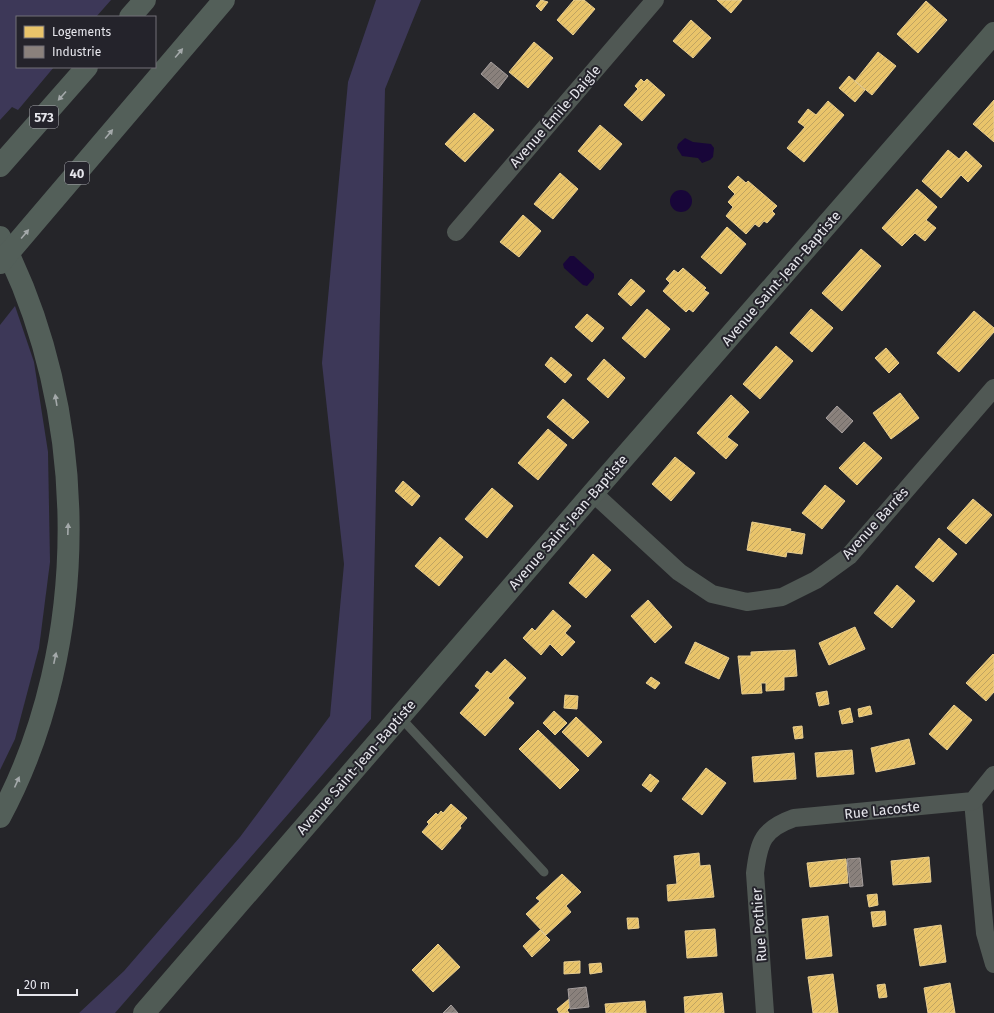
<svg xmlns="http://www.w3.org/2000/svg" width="994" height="1013" viewBox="0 0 994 1013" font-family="'Fira Sans',sans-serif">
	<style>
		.green { fill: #3d3858 }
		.water { fill: #180639 }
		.homes { fill: url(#homes-hatch); stroke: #e8ce91 }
		.industry { fill: url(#industry-hatch); stroke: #a69f9e }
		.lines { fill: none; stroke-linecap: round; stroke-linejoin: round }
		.lane { stroke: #505854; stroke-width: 9 }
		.street { stroke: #505854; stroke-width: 18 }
		.secondary { stroke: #505b55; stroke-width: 22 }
		.highway { stroke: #535f59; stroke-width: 22 }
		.oneway { fill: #a4a9aa }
		.labels { text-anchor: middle; stroke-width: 4; stroke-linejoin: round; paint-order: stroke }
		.shield { fill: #24232b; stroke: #acacb2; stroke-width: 1 }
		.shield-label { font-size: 13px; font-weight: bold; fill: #e6e6ec }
		.street-label { font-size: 14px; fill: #e6e6ec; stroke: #24232b }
	</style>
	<defs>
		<pattern id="homes-hatch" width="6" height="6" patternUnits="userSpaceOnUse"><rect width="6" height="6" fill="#e9c46a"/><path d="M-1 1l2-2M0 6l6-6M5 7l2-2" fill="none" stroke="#c0a461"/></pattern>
		<pattern id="industry-hatch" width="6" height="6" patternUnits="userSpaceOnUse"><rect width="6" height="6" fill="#8a817c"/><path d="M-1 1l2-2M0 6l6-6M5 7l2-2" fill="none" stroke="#726c69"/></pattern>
	</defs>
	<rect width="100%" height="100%" fill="#252529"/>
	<g class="green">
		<path d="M0,0H111L96,17H17V67H54L18,110L12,107L0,120Z"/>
		<path d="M376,0H421L385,89L371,719L115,1013H79L124,971L240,837L330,716L344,564L322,363L348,82Z"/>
		<path d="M15,306L34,362L48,452L50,562L39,648L15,739L0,770V325Z"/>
	</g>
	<g class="water">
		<path d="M685,138L693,142L711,144L714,148L713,157L710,160L702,163L698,158L682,156L677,148L678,144Z"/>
		<circle cx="681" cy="201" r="11"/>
		<path d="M570,256H574L594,274V278L587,286L583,285L564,268L563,264Z"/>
	</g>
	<g class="homes">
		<path d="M541,0L548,2L541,11L536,6Z"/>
		<path d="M574,0H584L595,9L573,35L557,20Z"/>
		<path d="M717,0H742L731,13Z"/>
		<path d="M926,1L947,20L918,53L897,34Z"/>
		<path d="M691,20L711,38L693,58L673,41Z"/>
		<path d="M534,42L553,58L528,88L509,72Z"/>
		<path d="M878,52L896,66L872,95L855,81Z"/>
		<path d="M849,76L865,90L855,102L839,88Z"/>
		<path d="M641,79L644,82L647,79L665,95L642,121L624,105L638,89L635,86Z"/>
		<path d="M994,100V142L973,124Z"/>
		<path d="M828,101L844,115L804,162L787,148L805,127L798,122L808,109L816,115Z"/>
		<path d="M474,113L494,130L465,162L445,144Z"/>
		<path d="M600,125L622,144L600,170L578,151Z"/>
		<path d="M948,150L959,159L966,151L982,166L968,182L961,175L941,198L922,181Z"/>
		<path d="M560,173L578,189L553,219L534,204Z"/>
		<path d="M738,176L746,183L748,181L777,206L772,211L775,214L767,223L764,221L759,227L755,224L746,234L726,216L733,207L728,202L735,194L728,187Z"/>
		<path d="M917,189L937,207L926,220L936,228L925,241L915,233L902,246L882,228Z"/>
		<path d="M523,215L541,231L519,257L500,242Z"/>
		<path d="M727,227L746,244L721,274L701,257Z"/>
		<path d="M861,249L881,266L842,311L822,293Z"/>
		<path d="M683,268L706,288L704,290L709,293L693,312L689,309L686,312L663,291L670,283L666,279L674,270L678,273Z"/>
		<path d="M631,279L645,291L631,306L618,294Z"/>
		<path d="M647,309L670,329L645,358L622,338Z"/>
		<path d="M811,309L833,328L812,352L790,333Z"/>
		<path d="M974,311L994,328V332L959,372L937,353Z"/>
		<path d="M587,314L604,328L592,342L575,327Z"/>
		<path d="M776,346L793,361L760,399L743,384Z"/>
		<path d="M886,348L899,363L889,373L875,358Z"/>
		<path d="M551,357L572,375L565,383L545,365Z"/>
		<path d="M604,359L625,378L608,398L587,379Z"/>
		<path d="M900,393L919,418L891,439L873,413Z"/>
		<path d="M731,395L749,412L727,437L738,445L726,459L697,433Z"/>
		<path d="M563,399L589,422L573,439L547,417Z"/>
		<path d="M548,429L567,445L538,480L518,463Z"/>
		<path d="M864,442L882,458L857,485L839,468Z"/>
		<path d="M675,457L695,473L671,501L652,484Z"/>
		<path d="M403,481L420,496L412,506L395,491Z"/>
		<path d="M825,485L845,501L822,529L802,513Z"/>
		<path d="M492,488L513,506L487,538L465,519Z"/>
		<path d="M973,499L992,515L966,544L947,528Z"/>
		<path d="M752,522L791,529L790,531L805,534L802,554L787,552L786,557L747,550Z"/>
		<path d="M440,537L463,557L439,586L415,566Z"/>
		<path d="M939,538L957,554L933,582L915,567Z"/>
		<path d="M593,554L611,570L586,598L569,583Z"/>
		<path d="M897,585L915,601L892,628L874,613Z"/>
		<path d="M648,600L672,627L655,643L631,616Z"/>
		<path d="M553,610L571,626L565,633L575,642L562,656L550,644L541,655L523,638L532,628L535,631Z"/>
		<path d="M855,627L865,649L829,665L819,643Z"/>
		<path d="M695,642L729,658L719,679L685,663Z"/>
		<path d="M795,650L797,676L784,677V690L766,691V683H761L762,693L742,694L738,656H751V652Z"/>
		<path d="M993,654L994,655V692L986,701L966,683Z"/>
		<path d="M505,659L526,678L508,698L514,703L485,736L460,713L480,690L475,686L487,671L491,674Z"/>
		<path d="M651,677L660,683L655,689L646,683Z"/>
		<path d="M827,691L829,704L819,706L816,693Z"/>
		<path d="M565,695L578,696L577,709L564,708Z"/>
		<path d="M954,705L972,720L947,750L929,734Z"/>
		<path d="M870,706L872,714L859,717L858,709Z"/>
		<path d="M850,708L853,722L842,724L839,711Z"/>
		<path d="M554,711L567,723L555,735L543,723Z"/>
		<path d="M576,717L602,742L588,757L562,732Z"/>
		<path d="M802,726L803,738L795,739L793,727Z"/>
		<path d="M538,730L579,770L560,789L519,749Z"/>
		<path d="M909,739L915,764L876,772L871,748Z"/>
		<path d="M852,750L854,774L817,777L815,753Z"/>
		<path d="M794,753L796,779L754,782L752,757Z"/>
		<path d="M706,768L726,783L702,815L682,799Z"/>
		<path d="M650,774L659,781L651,792L642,785Z"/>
		<path d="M451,804L467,818L460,826L461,828L442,850L422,832L429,824L427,822L436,813L438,815L441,811L443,813Z"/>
		<path d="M699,853L700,866L710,865L714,897L668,901L667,885L677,884L674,856Z"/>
		<path d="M929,857L931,882L893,885L891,861Z"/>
		<path d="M846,859L848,883L810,887L807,863Z"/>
		<path d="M562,874L581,892L566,906L571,912L546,935L526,914L540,901L536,898Z"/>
		<path d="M877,894L878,905L869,907L867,895Z"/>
		<path d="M885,911L886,925L873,927L871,912Z"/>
		<path d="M828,916L832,956L806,959L802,919Z"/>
		<path d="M627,918H638L639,928L628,929Z"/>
		<path d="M941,925L946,962L920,966L914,929Z"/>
		<path d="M715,929L717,956L687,958L685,931Z"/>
		<path d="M540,930L550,940L532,957L523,946Z"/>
		<path d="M438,944L460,967L433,992L412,970Z"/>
		<path d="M580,961V973L564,974V962Z"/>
		<path d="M601,963L602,972L590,974L589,964Z"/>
		<path d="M833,974L838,1013H813L808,977Z"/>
		<path d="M950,983L955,1013H928L924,988Z"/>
		<path d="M885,984L887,997L879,998L877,985Z"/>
		<path d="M722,993L724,1013H685L684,997Z"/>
		<path d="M569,999L570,1007L567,1010L569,1013H559L557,1009Z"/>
		<path d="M645,1001L646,1013H606L605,1004Z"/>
	</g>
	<g class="industry">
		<path d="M491,62L508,76L498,89L481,74Z"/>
		<path d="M837,406L853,421L842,433L826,418Z"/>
		<path d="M860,858L863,886L850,887L847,859Z"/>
		<path d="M586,987L589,1007L570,1009L568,989Z"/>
		<path d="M451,1005L458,1013H443Z"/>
	</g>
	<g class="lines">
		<path class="lane" d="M400,717L544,872"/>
		<g class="street">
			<path d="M456,232L655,0"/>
			<path d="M593,493L679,572L712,594L747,602L782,597L816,580L849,556L994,388"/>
			<path d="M973,801L985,933L994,964"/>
			<path d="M765,1013L755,873C759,841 763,829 794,818L973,801L994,775"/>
		</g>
		<path class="secondary" d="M144,1013L593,493L994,33"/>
		<g class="highway">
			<path d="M130,17L145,0"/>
			<path d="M0,166L87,67"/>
			<path d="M0,237C90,410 93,644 0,817"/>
			<path d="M0,263L224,0"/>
		</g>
	</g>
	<defs><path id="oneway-solid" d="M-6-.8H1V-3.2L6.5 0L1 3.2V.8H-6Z"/></defs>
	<g class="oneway">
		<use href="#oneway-solid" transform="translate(179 53) rotate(-50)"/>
		<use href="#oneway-solid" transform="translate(62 96) rotate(132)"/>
		<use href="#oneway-solid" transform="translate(109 134) rotate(-50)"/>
		<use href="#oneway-solid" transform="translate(25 234) rotate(-50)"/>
		<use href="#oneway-solid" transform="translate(56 400) rotate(-99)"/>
		<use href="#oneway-solid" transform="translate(68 529) rotate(-88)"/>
		<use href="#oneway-solid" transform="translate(55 658) rotate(-78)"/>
		<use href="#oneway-solid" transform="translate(17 782) rotate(-66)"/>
	</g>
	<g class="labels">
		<g class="shield">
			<rect x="30" y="106" width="28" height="22" rx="3"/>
			<rect x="65" y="162" width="24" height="22" rx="3"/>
		</g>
		<g class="shield-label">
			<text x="44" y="122">573</text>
			<text x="77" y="178">40</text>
		</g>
		<g class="street-label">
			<text transform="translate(555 116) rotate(-49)" y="5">Avenue Émile-Daigle</text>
			<text transform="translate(781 278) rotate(-49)" y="5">Avenue Saint-Jean-Baptiste</text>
			<text transform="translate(568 522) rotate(-49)" y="5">Avenue Saint-Jean-Baptiste</text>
			<text transform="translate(875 523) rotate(-48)" y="5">Avenue Barrès</text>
			<text transform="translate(356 767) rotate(-49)" y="5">Avenue Saint-Jean-Baptiste</text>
			<text transform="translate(882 810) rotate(-6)" y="5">Rue Lacoste</text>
			<text transform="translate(759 925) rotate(-94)" y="5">Rue Pothier</text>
		</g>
	</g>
	<rect x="16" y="16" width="140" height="52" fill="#24232b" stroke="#727178"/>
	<rect x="24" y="26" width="20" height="12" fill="#e9c46a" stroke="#727178"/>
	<text x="52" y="36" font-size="12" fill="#e6e6ec">Logements</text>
	<rect x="24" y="46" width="20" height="12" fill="#8a817c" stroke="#727178"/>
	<text x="52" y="56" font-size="12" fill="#e6e6ec">Industrie</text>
	<path d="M18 989v6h59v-6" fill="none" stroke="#e6e6ec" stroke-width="2"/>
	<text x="24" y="989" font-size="12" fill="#e6e6ec" stroke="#24232b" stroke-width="3" paint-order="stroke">20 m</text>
</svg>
